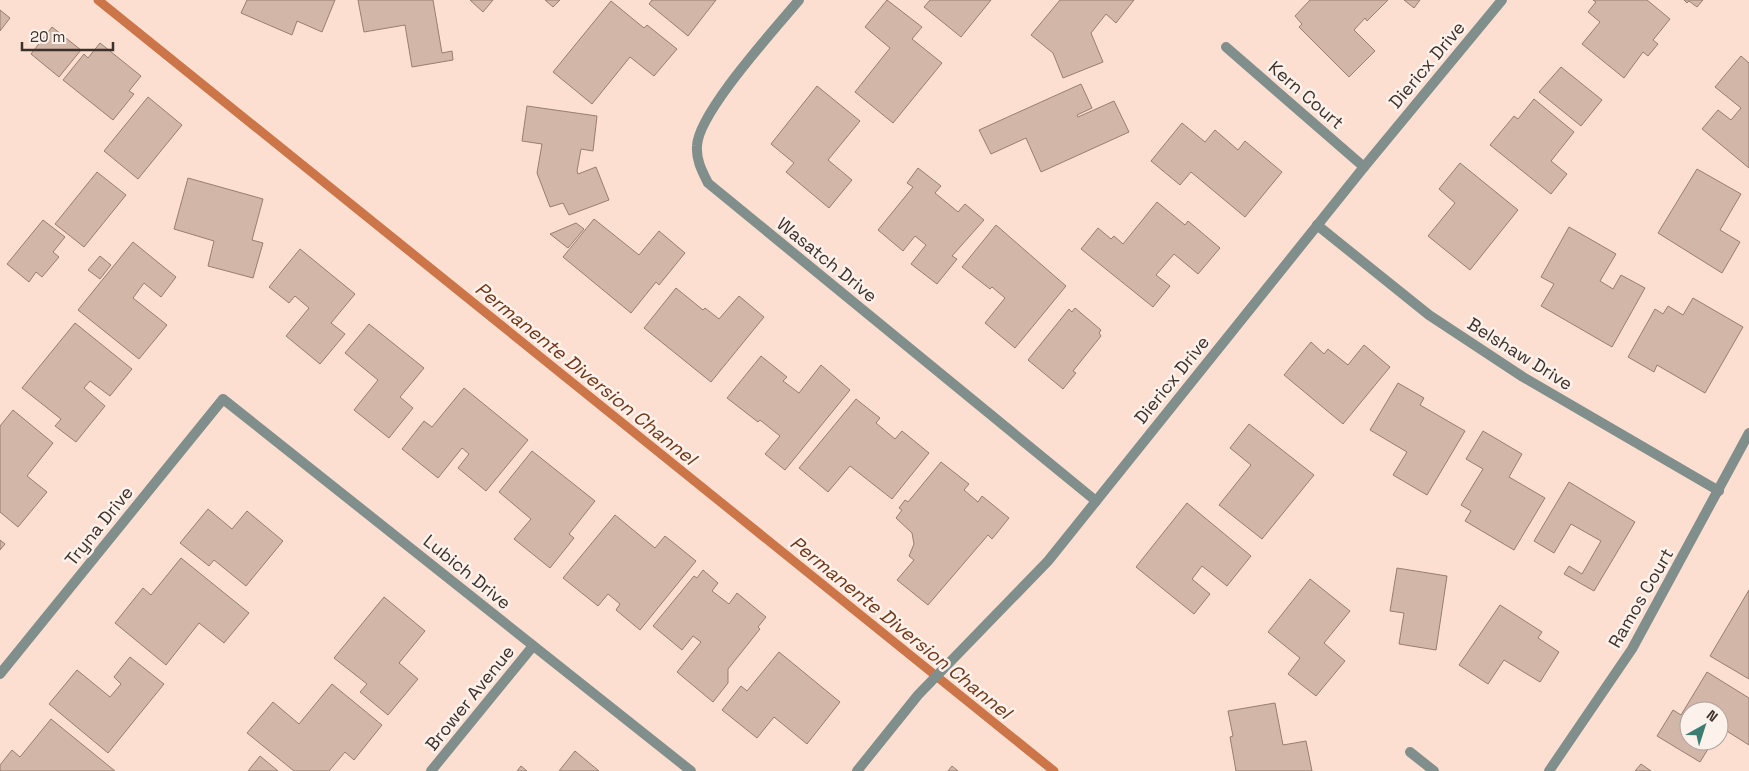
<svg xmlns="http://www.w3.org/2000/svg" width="1749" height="771" viewBox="0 0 1749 771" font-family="'Space Grotesk',sans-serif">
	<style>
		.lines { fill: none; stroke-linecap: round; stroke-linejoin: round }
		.stream { stroke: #cc7548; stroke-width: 9 }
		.building { fill: #d2b6a8; stroke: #987e71 }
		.street { stroke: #818f8c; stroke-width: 10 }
		.labels { text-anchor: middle; stroke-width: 5; stroke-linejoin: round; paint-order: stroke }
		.street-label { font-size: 18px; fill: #3c312b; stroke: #fdf1eb }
		.water-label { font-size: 19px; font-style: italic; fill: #713717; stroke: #fdf1eb }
	</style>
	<rect width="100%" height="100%" fill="#fddfd1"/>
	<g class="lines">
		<path class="stream" d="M98,0L1054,771"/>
	</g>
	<g class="building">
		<path d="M247,0H335L322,32L297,21L292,35L241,13Z"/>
		<path d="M358,0H433L442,53L452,51L453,60L412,67L405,25L364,32Z"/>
		<path d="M470,0H493L483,12Z"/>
		<path d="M545,0H560L553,7Z"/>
		<path d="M652,0H716L688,36L649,4Z"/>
		<path d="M887,0L922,27L912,39L942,63L893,123L855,92L890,48L865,27Z"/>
		<path d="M930,0H991L961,37L924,7Z"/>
		<path d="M1060,0H1134L1116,23L1106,14L1091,33L1103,62L1063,78L1053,53L1031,35Z"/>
		<path d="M1310,0H1388L1367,21L1365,18L1354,30L1375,51L1349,77L1299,27L1302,24L1295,16Z"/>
		<path d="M1404,0H1420L1414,8Z"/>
		<path d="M1593,0H1647L1670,19L1653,40L1658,44L1648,56L1643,52L1624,78L1582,44L1600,22L1588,12L1596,2Z"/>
		<path d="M1684,0H1703L1697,7L1689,1L1687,3Z"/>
		<path d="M611,1L644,28L647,25L677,49L654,76L630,57L592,104L553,72Z"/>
		<path d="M0,10L10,18L0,31Z"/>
		<path d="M52,27L81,50L59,77L31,54Z"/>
		<path d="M100,43L141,76L129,91L134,94L113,120L63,80L84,54L88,58Z"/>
		<path d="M1741,56L1749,63V168L1702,129L1718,110L1731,120L1741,108L1715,87Z"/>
		<path d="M1561,67L1602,100L1581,126L1539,92Z"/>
		<path d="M1081,84L1092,108L1077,115L1078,117L1114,101L1129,132L1041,172L1026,138L991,154L979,130Z"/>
		<path d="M817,86L860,121L828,160L852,180L829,208L786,172L794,163L771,144Z"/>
		<path d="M148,97L182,125L138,179L104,151Z"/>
		<path d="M1534,99L1574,132L1551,161L1567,174L1551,194L1490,145L1514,116L1518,119Z"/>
		<path d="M527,106L597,116L593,151L581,149L577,171L578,174L596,167L609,200L569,215L563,203L550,207L537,173L542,144L522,141Z"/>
		<path d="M1182,123L1205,142L1215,130L1238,150L1245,141L1282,172L1245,217L1191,172L1180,185L1151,161Z"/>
		<path d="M1460,163L1518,210L1470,270L1428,236L1455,203L1439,189Z"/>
		<path d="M918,168L941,186L935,193L958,212L965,204L984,220L952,256L957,259L937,284L911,264L926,245L915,236L903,251L878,230L913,187L907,183Z"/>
		<path d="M1697,169L1741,194L1720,230L1740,242L1722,273L1658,233Z"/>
		<path d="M97,172L126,195L84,247L55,224Z"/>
		<path d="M188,178L263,199L252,240L263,243L253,278L208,266L214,241L174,229Z"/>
		<path d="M1157,202L1185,225L1188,221L1220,248L1198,274L1174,254L1156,275L1170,286L1153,307L1081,249L1098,228L1111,239L1114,236L1123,244Z"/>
		<path d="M594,219L639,255L659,231L685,253L659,285L656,282L631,313L563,257Z"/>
		<path d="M43,220L65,237L53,252L59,257L42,277L36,272L29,282L7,264Z"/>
		<path d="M576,223L584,229L568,248L550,234Z"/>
		<path d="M996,225L1066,286L1015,348L985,323L1005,298L992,287L990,289L962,267Z"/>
		<path d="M1569,227L1616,254L1600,281L1613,289L1621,275L1645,288L1612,347L1541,306L1554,284L1541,277Z"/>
		<path d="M133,242L176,277L161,297L144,283L133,298L167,325L139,359L78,310Z"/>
		<path d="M300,249L355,294L331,323L345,334L320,364L286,336L309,308L295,296L289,303L269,287Z"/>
		<path d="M100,256L111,265L100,279L88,270Z"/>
		<path d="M676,288L703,310L705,308L719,319L739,296L764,317L711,382L644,328Z"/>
		<path d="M1693,298L1743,327L1705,393L1657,365L1654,372L1628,357L1655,309L1663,314L1668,306L1683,315Z"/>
		<path d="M1075,308L1101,330L1099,333L1101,336L1073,371L1076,373L1063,389L1028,360L1069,309L1072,312Z"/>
		<path d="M75,323L132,369L110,396L90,381L84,388L105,406L76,442L55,426L61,419L22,388Z"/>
		<path d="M369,324L424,368L400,397L413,408L389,438L354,410L378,380L345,353Z"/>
		<path d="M1311,342L1324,354L1328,349L1348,365L1364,345L1390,367L1343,424L1284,375Z"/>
		<path d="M761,356L787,377L783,381L799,393L821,365L850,390L785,470L765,454L780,436L760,420L758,422L727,398Z"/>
		<path d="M1398,383L1424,398L1420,405L1465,431L1427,495L1393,475L1407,452L1370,430Z"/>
		<path d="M464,388L528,440L486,491L458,468L469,454L462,448L438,478L402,449L424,421L432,427Z"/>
		<path d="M856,399L880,418L876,423L895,439L902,431L929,453L892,499L850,466L828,492L799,468Z"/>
		<path d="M13,410L53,443L27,476L47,492L18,527L0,512V426Z"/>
		<path d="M1249,424L1314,475L1262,539L1219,505L1251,465L1230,448Z"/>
		<path d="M1483,431L1522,454L1509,477L1545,498L1514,550L1465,521L1471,511L1461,505L1483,469L1466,459Z"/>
		<path d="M532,451L595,501L569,534L574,538L550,568L514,539L531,519L499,492Z"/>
		<path d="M941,462L969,484L964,490L978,502L982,496L1009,518L992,539L988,535L928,605L897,580L914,560L909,556L914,544L912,533L896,518L902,510L899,508L905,500L908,502Z"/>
		<path d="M1569,482L1635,522L1594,591L1564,574L1569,566L1582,574L1601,541L1571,524L1554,553L1534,541Z"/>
		<path d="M1187,503L1251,556L1227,586L1202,566L1192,579L1210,594L1194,614L1136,567Z"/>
		<path d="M208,509L232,529L247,511L283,541L246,586L214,560L209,566L180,543Z"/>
		<path d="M615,515L655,548L665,536L696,561L640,630L616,610L620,604L608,594L598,606L563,578Z"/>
		<path d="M0,540L5,544L0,550Z"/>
		<path d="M181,558L249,613L224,643L199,623L166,665L115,623L143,588L151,595Z"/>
		<path d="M1397,568L1447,576L1436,650L1399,644L1404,613L1390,611Z"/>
		<path d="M703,570L718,583L712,591L729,604L737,593L766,617L758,627L760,629L728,669V683L713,702L677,672L701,642L693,636L682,650L653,626L694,576L697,578Z"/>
		<path d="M1310,579L1350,611L1324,643L1345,661L1316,696L1288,674L1300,658L1268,632Z"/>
		<path d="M1749,590V679L1710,656Z"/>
		<path d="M384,597L425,631L399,663L418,679L388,715L360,692L367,684L334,658Z"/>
		<path d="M1500,605L1542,632L1538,638L1559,652L1540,682L1504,660L1488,684L1459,665Z"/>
		<path d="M779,652L840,702L807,744L774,717L757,738L722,710L741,686L747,691Z"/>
		<path d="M130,657L164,684L108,753L49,704L77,670L110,697L121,684L114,677Z"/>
		<path d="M1707,672L1749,698V745L1722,728L1719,732V711H1689V741H1713L1700,762L1657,736L1673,710L1681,715Z"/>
		<path d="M332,684L382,725L354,760L345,752L329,771H294L247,733L273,702L299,724Z"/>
		<path d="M1275,703L1283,745L1306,741L1312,771H1236L1230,737L1233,736L1228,711Z"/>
		<path d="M51,719L115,771H0V765L12,750L20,757Z"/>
		<path d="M575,751L599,771H559Z"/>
		<path d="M260,756L278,771H248Z"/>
		<path d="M1641,764L1651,771H1635Z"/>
		<path d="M521,766L527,771H517Z"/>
		<path d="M952,766L958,771H948Z"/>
	</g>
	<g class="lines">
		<g class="street">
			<path d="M799,0C775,29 698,113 697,146C696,160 702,171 708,183L1096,501"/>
			<path d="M1226,47L1364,167"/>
			<path d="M1317,225L1429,315L1523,377L1719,491"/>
			<path d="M0,674L223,399L691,771"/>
			<path d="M1410,752L1434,771"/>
			<path d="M431,771L533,646"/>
			<path d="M857,771L918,695L1048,561L1364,167L1502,0"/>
			<path d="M1549,771L1632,649L1749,433"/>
		</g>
	</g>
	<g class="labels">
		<g class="street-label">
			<text transform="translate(1427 65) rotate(-50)" y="6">Diericx Drive</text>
			<text transform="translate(1306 95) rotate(41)" y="6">Kern Court</text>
			<text transform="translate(827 260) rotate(39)" y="6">Wasatch Drive</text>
			<text transform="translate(1520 354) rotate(32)" y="6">Belshaw Drive</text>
			<text transform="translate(1172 380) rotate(-51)" y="6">Diericx Drive</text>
			<text transform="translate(99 526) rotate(-51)" y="6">Tryna Drive</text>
			<text transform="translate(467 572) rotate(39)" y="6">Lubich Drive</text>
			<text transform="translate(1641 598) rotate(-60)" y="6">Ramos Court</text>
			<text transform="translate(470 698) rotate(-51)" y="6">Brower Avenue</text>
		</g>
		<g class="water-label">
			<text transform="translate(586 373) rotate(39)" y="7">Permanente Diversion Channel</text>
			<text transform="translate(901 627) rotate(39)" y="7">Permanente Diversion Channel</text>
		</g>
	</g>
	<g transform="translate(1704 726) rotate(39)"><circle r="24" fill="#fdf1eb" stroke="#b0a49e"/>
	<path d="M0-4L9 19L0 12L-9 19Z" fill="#3a7e72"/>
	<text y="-8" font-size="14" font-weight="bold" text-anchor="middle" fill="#3c312b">N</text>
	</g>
	<path d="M22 42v8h91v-8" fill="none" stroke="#3c312b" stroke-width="2.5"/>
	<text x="30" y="42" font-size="15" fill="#3c312b" stroke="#fdf1eb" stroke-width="4" paint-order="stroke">20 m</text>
</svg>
